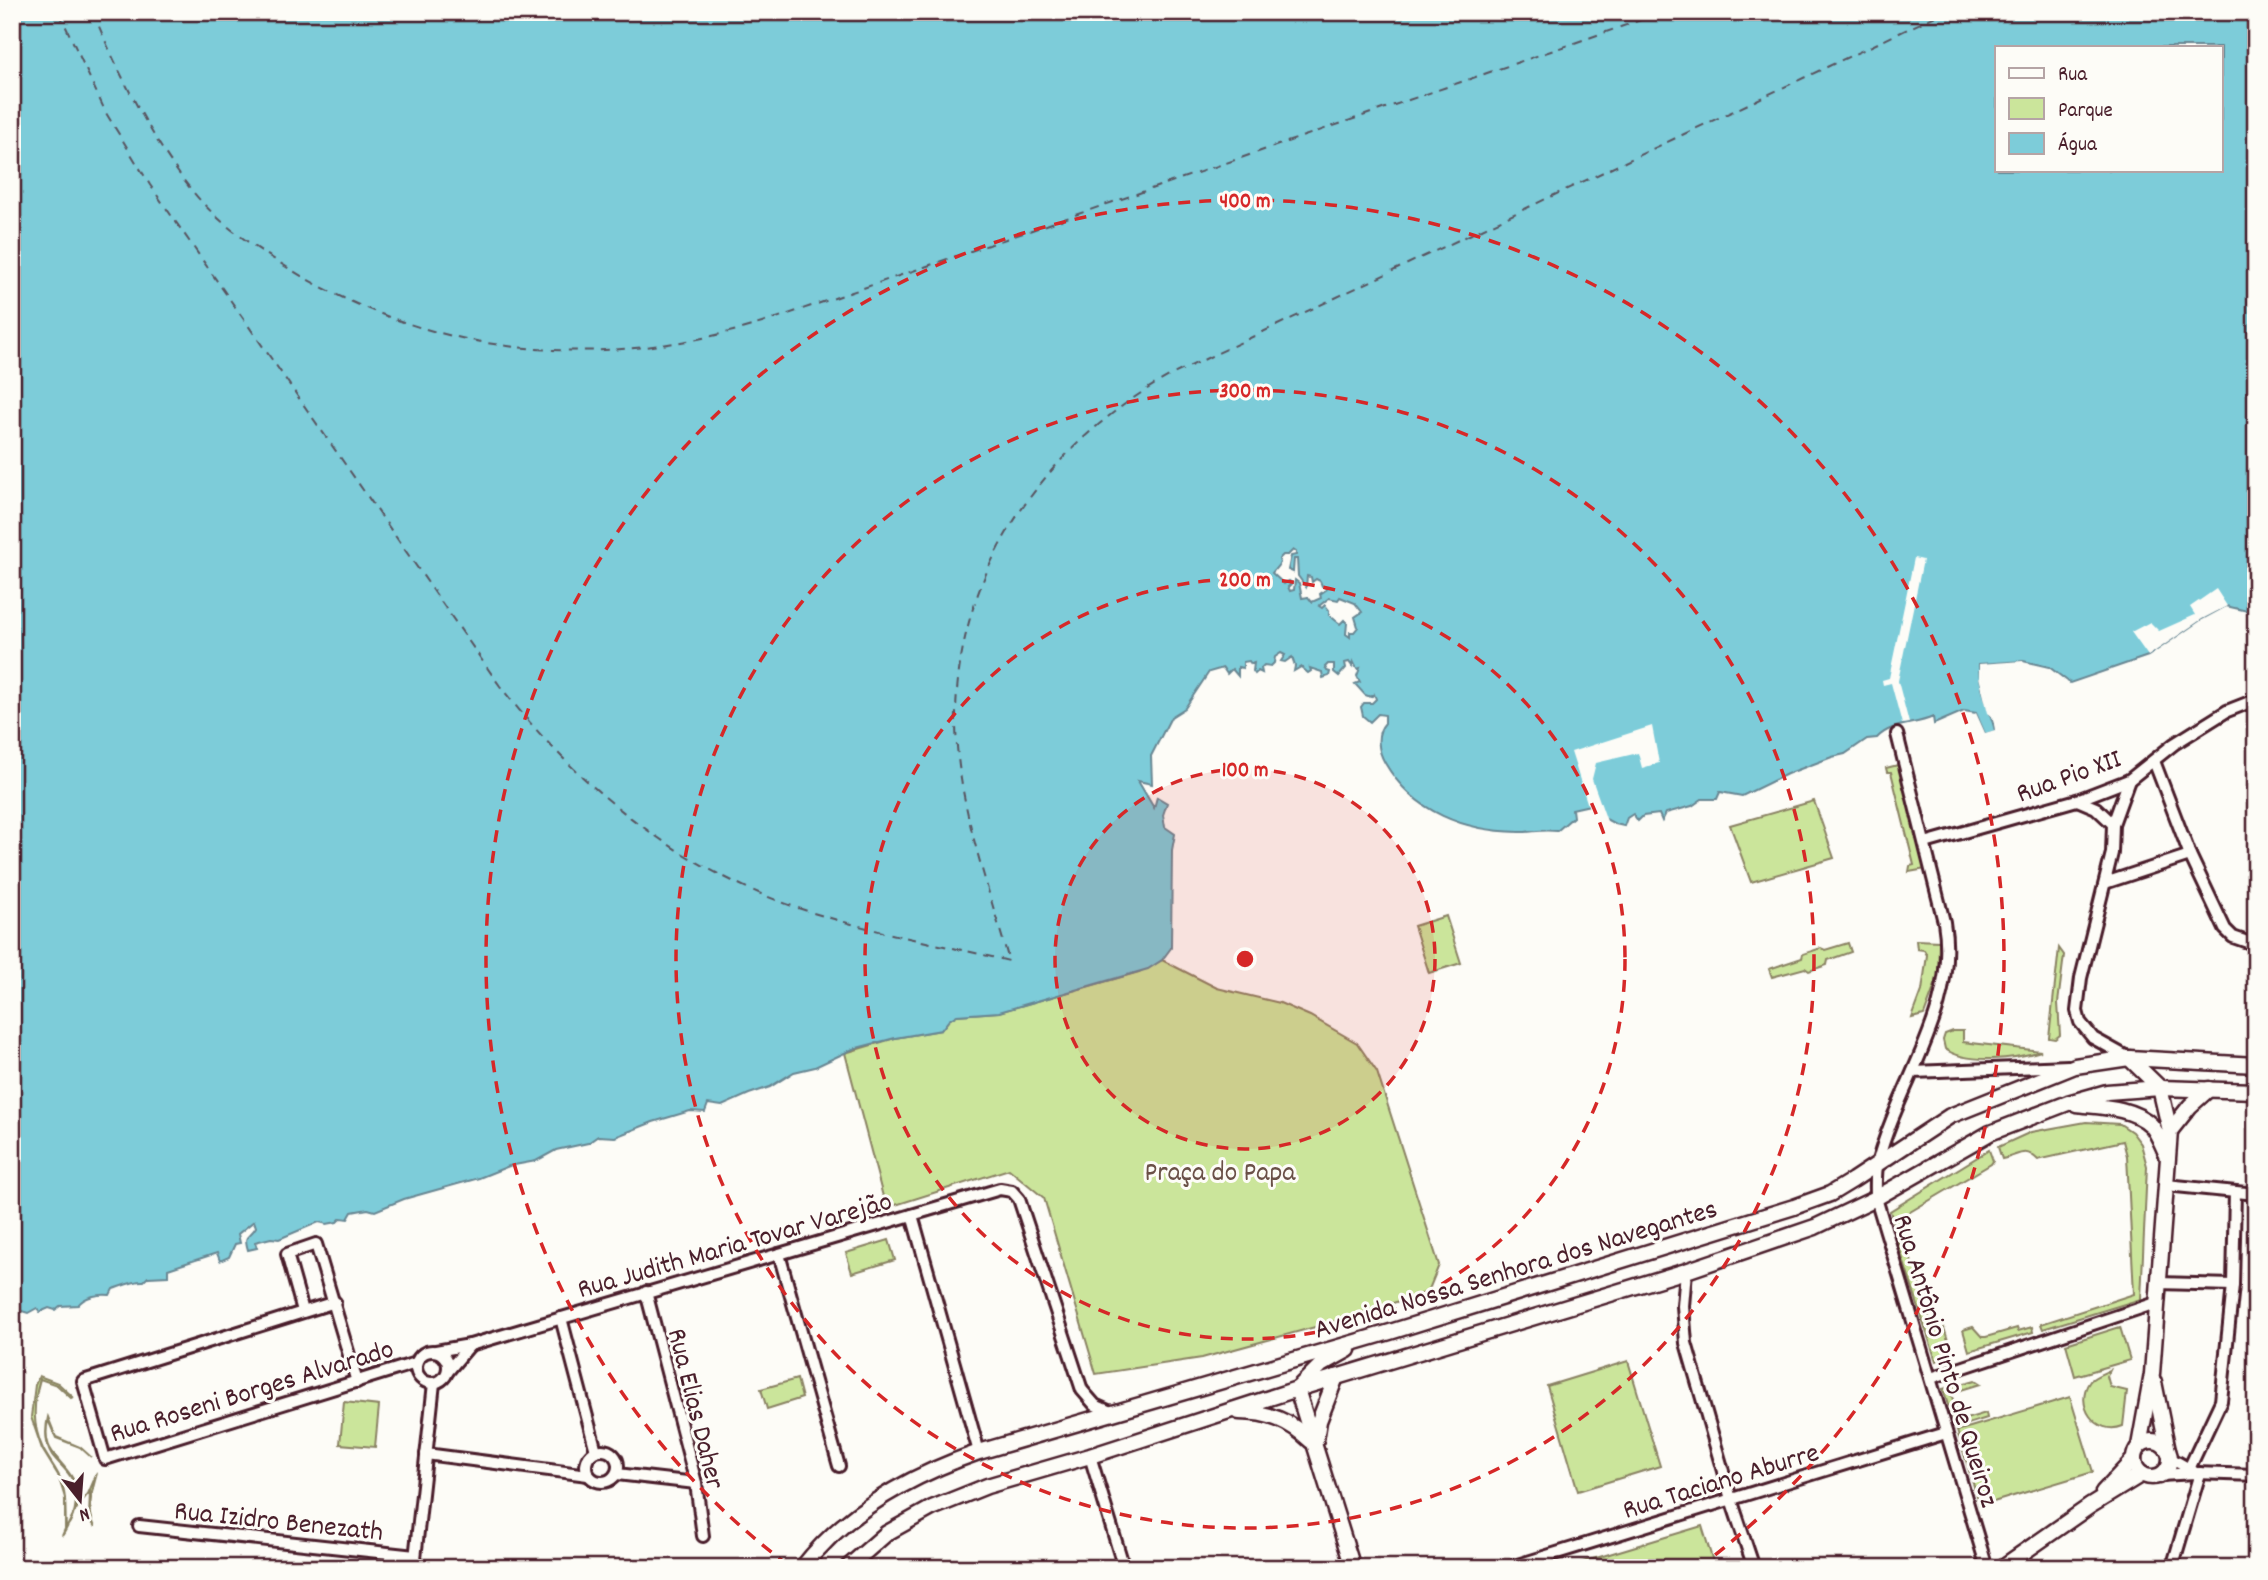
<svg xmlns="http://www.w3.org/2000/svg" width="2268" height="1580" viewBox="0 0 2268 1580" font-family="Dekko,sans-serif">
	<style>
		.green { fill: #cbe59b; stroke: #8a8263; stroke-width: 2 }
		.water { fill: #7dccd9; stroke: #698793; stroke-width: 2; fill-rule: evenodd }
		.pier { fill: #fdfcf7 }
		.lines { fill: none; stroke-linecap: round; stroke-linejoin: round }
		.ferry { stroke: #59535f; stroke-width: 2; stroke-dasharray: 9 7; stroke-linecap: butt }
		.street-casing { stroke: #4a1f2b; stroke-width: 16 }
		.secondary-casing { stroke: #4a1f2b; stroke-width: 19 }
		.street { stroke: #fdfcf7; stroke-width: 10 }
		.secondary { stroke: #fdfcf7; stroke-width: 14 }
		.ring { fill: none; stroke: #d62828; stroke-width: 3.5; stroke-dasharray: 12 9 }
		.labels { text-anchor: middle; stroke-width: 6; stroke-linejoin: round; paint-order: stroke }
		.street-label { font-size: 28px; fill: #4a1f2b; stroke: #fdfcf7 }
		.park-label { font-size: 28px; fill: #6a5047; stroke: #fdfcf7 }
		.centre { fill: #d62828; stroke: #fdfcf7; stroke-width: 3.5 }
		.ring-label { font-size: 21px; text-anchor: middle; font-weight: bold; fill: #d62828; stroke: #fdfcf7; stroke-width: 6; stroke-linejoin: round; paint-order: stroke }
	</style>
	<rect width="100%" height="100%" fill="#fdfcf7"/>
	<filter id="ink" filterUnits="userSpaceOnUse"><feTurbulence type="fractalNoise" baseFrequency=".0143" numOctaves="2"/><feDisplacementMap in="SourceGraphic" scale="14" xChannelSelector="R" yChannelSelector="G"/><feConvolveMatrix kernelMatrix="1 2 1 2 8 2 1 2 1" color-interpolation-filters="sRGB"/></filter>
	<g filter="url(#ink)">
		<g class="green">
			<path d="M1898,765L1926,869L1909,872L1910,866L1914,865L1891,772H1887L1886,768Z"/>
			<path d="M1814,801L1834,858L1751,882L1730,825Z"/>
			<path d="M1446,916L1461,963L1429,973L1414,926Z"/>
			<path d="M1916,940L1939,941L1938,977L1924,1015L1912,1018L1922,991L1927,955L1924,950L1917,949Z"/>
			<path d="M1848,943L1851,952L1828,960L1827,965L1809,971L1805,968L1772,977L1769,969L1802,958L1803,954L1821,948L1825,950Z"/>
			<path d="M2059,948L2064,955L2058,1003L2060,1035L2055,1039L2049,1038Z"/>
			<path d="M1162,960L1217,988L1280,1003L1310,1016L1357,1043L1377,1072L1439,1265L1428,1292L1326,1324L1202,1358L1096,1374L1044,1198L1009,1169L886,1208L845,1053L895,1038L941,1030L949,1020L957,1015L999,1012L1139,972Z"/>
			<path d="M1953,1031H1963V1042L2041,1051C2015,1059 1968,1065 1945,1049L1943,1040L1945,1034Z"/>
			<path d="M2086,1122L2120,1124L2132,1132L2141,1144L2147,1166L2141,1299L2043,1329L2041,1324L2134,1294L2127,1156L2123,1141L2038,1160C2024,1146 2019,1156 2002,1159L1998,1147L2031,1132Z"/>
			<path d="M1989,1150L1993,1161L1991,1164L1910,1212L1907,1215L1910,1223L1896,1231L1890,1211Z"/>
			<path d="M1904,1238L1913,1266L1921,1265L1925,1278L1918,1281L1933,1331L1944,1328L1953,1356L1936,1361L1897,1241Z"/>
			<path d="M889,1240L895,1260L852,1273L846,1253Z"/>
			<path d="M1973,1327L1982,1337H1986L2017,1328L2018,1331L2032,1327L2033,1332L1969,1351L1963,1330Z"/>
			<path d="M2120,1327L2130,1360L2075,1376L2066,1344Z"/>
			<path d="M1628,1361L1660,1466L1578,1491L1547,1386Z"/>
			<path d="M2110,1370L2107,1376L2110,1387L2127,1391L2123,1426C2096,1437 2073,1404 2090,1381C2095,1376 2104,1373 2110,1370Z"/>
			<path d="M39,1376L58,1383L73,1397L71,1398L57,1385L40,1379C33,1403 32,1425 43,1449C49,1461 58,1470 62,1483C67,1498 65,1513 66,1528C77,1515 80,1490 70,1476C65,1468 57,1462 52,1455C45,1444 45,1429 48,1417L56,1437L80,1447L91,1457L80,1447L56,1438L48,1420C41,1453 60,1456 73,1479C78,1488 76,1498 77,1507L88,1494L97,1473C92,1492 86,1508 95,1527L89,1518L90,1491C86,1497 79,1503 76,1510C70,1518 68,1528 62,1536L65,1529V1498L58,1475L42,1449L31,1417L35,1385Z"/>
			<path d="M797,1379L802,1398L767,1409L761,1389Z"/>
			<path d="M1975,1380L1981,1384L1951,1393L1959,1421L1986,1413L1987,1418L1955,1428L1943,1389Z"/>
			<path d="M2070,1397L2093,1472L1980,1506L1957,1431Z"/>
			<path d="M344,1402L379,1406L375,1447L340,1444Z"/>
			<path d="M1702,1526L1715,1568H1574L1573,1565Z"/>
		</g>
		<path class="water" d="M12,12H2256V613L2226,606L2202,619L2148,656L2070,683L2049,667L2023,661L1979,664C1978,686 1990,709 1995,731L1985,734L1976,713L1964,711L1934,724L1933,717C1914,726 1892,722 1877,738L1867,739L1845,754L1832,757L1787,774L1742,796L1720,792L1717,799H1702L1692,806L1666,813L1662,821L1659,814L1643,816L1638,821L1633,814L1627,818L1624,826L1615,824L1591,811L1590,805L1572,809L1573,817L1557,831C1544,829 1532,832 1519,832C1465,831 1414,813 1385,763C1378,751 1375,734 1385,723V715L1378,714L1370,722L1363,716L1361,707L1364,703H1372L1376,699L1374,694L1371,697L1365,695L1355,684L1360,682L1357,676L1360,668L1357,669L1353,661L1352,666L1349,662L1345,663L1346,668L1339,676L1334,672V664H1328L1325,667L1327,671L1330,672L1329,676L1323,678L1322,672L1310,668L1311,671L1308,673L1301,667L1294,671L1295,666L1292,657L1285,662L1281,661L1285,655L1281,653L1275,657L1274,663L1271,666L1264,665L1261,668L1262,673L1258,671L1255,674L1253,671L1254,663L1251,664L1249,661L1243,662V668L1238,667V676L1232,669L1227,674L1223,668L1209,672L1185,708L1171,717L1151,756L1152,784L1138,781L1154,808L1157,797L1167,803L1163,815L1165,827L1175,834L1172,850L1171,948L1162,960L1148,969L999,1012L957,1015L949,1020L941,1030L895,1038L853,1049L815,1067L794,1072L770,1087L749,1094L722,1106L708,1104L705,1112L690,1111L653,1122L615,1137L598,1136L588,1143L556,1150L536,1161L509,1166L479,1178L404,1199L375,1211L368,1209L352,1212L348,1219L341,1218L337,1222L327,1224L319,1222L279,1239L271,1238L255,1242L257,1248L248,1250C243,1233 249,1239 256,1227L254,1221L238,1234L240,1243L235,1244L229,1257L220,1261L217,1253L168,1269V1276L148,1277L144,1281C135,1280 122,1286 113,1289L110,1295C99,1294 85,1296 78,1305L60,1306L55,1310L49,1308L40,1312L37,1308L28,1313L22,1311L12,1316ZM1997,47H2221V170H1997ZM1293,550L1296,552V555L1291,556L1288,570L1293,572L1294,559H1297L1298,576L1306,587L1307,576L1311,577L1312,582L1316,579L1320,581L1322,586L1327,589L1320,594L1321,598L1312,602L1308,597L1302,598L1299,583L1295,580L1294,590L1290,591L1288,587L1292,583L1289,581L1284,584L1272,573L1280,563L1279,559L1283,555H1288ZM1340,597L1355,603L1362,612L1355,617L1358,627L1354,632H1350V637L1346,634L1347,623L1344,620L1340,624L1329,615V610L1325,605L1322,608L1319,606L1329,598L1338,600Z"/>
		<g class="pier">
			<path d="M1914,558L1923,560L1898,681L1909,723L1902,724L1891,683L1883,685L1882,680L1889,678Z"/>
			<path d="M2216,589L2227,606L2202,619L2148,656L2131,632L2150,622L2159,631L2195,615L2190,607Z"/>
			<path d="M2023,661L2025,665L1983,667L1982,677L1999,731L1996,734L1983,737L1972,716L1976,713L1985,733L1995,730L1993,717L1988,713L1979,677V664Z"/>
			<path d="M1652,726L1659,763L1642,768L1638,753L1596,763L1592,779L1608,824L1591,815L1571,752Z"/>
		</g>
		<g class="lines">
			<g class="ferry">
				<path d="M59,12L106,113L150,185L500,686C577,786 677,867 798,908C867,931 939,944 1009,961C991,897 968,832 959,766C938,601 1028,455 1169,376L1944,12"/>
				<path d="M93,12C117,71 158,153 200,200C226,229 260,251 293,271C438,358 602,371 762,323L1664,12"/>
			</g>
			<defs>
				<g id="street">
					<path d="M1897,734L1944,922C1959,1009 1899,1081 1878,1161C1875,1172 1876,1186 1876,1198L1987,1568"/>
					<path d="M2154,761L2190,855L2225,929L2233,937L2256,945"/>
					<path d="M2077,800L2096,808L2113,824"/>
					<path d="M1925,843L2077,800L2129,780L2174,744L2227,711L2250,702"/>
					<path d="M2105,883L2190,855"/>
					<path d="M2129,1058L2093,1038L2080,1022L2077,1011L2081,978L2112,853L2113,824L2129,780"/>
					<path d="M1913,1072L2068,1066"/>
					<path d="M2166,1185L2256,1194"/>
					<path d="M912,1215L979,1452"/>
					<path d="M779,1254L839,1466"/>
					<path d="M1686,1271L1683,1306L1686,1343L1731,1499L1754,1568"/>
					<path d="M2158,1283L2233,1285"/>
					<path d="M646,1292L696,1483L703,1536"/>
					<path d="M335,1302L83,1381L105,1459L416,1363"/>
					<path d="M303,1311L287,1254L316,1244L357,1382"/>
					<path d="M561,1318L596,1451"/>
					<circle cx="432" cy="1367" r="16"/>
					<path d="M436,1351L470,1345L1000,1189L1012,1191L1019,1199L1082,1390L1095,1405L1113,1413"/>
					<path d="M448,1371L470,1345"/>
					<path d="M1931,1378L2156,1303"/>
					<circle cx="602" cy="1466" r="16"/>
					<path d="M426,1454L588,1475"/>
					<path d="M1090,1456L1124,1568"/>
					<path d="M2170,1458L2193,1471"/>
					<path d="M2187,1473L2221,1401L2233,1285L2235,1192"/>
					<path d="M617,1474L696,1483"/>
					<path d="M2161,1475L2195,1473L2256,1475"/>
					<path d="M139,1526L415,1556"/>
					<path d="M414,1568L434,1383"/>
					<path d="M1508,1568L1946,1433"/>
					<path d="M2172,1568L2200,1473"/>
				</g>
				<g id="secondary">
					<path d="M2129,1058L2160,1088"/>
					<path d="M2076,1104C2100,1107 2132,1107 2151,1125C2158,1133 2162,1145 2167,1155"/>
					<path d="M2170,1131L2190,1106L2209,1089"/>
					<path d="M2154,1382L2168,1451"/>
					<path d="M1298,1388L1321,1365L1348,1350"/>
					<path d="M1297,1389L1353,1568"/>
					<path d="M1239,1412C1269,1412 1290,1421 1311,1441"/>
					<path d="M1316,1440L1319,1421L1336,1377"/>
					<circle cx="2152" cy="1459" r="18"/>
					<path d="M2139,1446L2152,1374L2170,1131L2160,1088"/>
					<path d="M2103,1492L2134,1459"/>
					<path d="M802,1568C846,1511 912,1475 979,1452L1390,1332L1794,1207L1830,1194L1853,1180L1950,1116L2075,1066L2129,1058L2256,1065"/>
					<path d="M847,1568L887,1533L932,1508L987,1486L1090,1456L1297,1389L1686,1271L1815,1227L1876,1198L1990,1133L2068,1103L2107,1092L2160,1088L2256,1091"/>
					<path d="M2001,1568L2090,1506L2142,1474"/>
				</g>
			</defs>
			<use href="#street" class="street-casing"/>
			<use href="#secondary" class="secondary-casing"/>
			<use href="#street" class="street"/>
			<use href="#secondary" class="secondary"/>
		</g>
	</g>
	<circle cx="1245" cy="959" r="190" fill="#d62828" fill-opacity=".12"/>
	<g class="ring">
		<circle cx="1245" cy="959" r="190"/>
		<circle cx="1245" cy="959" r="380"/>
		<circle cx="1245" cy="959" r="569"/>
		<path d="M788 1565A759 759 0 1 1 1702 1565"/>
	</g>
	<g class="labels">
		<g class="street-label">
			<text transform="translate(2068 774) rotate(-20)" y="10">Rua Pio XII</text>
			<text transform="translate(734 1243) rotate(-16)" y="10">Rua Judith Maria Tovar Varejão</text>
			<text transform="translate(1515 1267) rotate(-17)" y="10">Avenida Nossa Senhora dos Navegantes</text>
			<text transform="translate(1948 1360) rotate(73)" y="10">Rua Antônio Pinto de Queiroz</text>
			<text transform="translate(251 1389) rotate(-17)" y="10">Rua Roseni Borges Alvarado</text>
			<text transform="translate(698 1408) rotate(76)" y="10">Rua Elias Daher</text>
			<text transform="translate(1720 1479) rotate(-17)" y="10">Rua Taciano Aburre</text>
			<text transform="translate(279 1519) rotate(6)" y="10">Rua Izidro Benezath</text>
		</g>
		<g class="park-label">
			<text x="1220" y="1180">Praça do Papa</text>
		</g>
	</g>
	<circle cx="1245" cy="959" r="10" class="centre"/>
	<g class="ring-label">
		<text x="1245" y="207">400 m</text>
		<text x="1245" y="397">300 m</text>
		<text x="1245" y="586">200 m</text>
		<text x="1245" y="776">100 m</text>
	</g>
	<rect width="2268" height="1580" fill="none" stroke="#fdfcf7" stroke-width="42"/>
	<rect x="21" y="21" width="2226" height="1538" fill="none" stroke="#4a1f2b" stroke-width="2.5" filter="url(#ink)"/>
	<rect x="1995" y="46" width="228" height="126" fill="#fdfcf7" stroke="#b5a4a5" stroke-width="2"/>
	<rect x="2009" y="68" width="35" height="10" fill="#fdfcf7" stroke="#b5a4a5" stroke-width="2"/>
	<text x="2058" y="80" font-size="21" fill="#4a1f2b">Rua</text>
	<rect x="2009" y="98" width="35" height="21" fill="#cbe59b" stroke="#b5a4a5" stroke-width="2"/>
	<text x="2058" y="116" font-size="21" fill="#4a1f2b">Parque</text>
	<rect x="2009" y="133" width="35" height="21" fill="#7dccd9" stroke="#b5a4a5" stroke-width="2"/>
	<text x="2058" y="150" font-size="21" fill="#4a1f2b">Água</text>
	<g transform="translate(80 1500) rotate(163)" stroke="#fdfcf7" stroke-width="5" paint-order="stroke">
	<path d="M0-5L12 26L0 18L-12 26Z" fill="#4a1f2b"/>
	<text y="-10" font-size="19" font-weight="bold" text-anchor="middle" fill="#4a1f2b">N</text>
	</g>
</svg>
